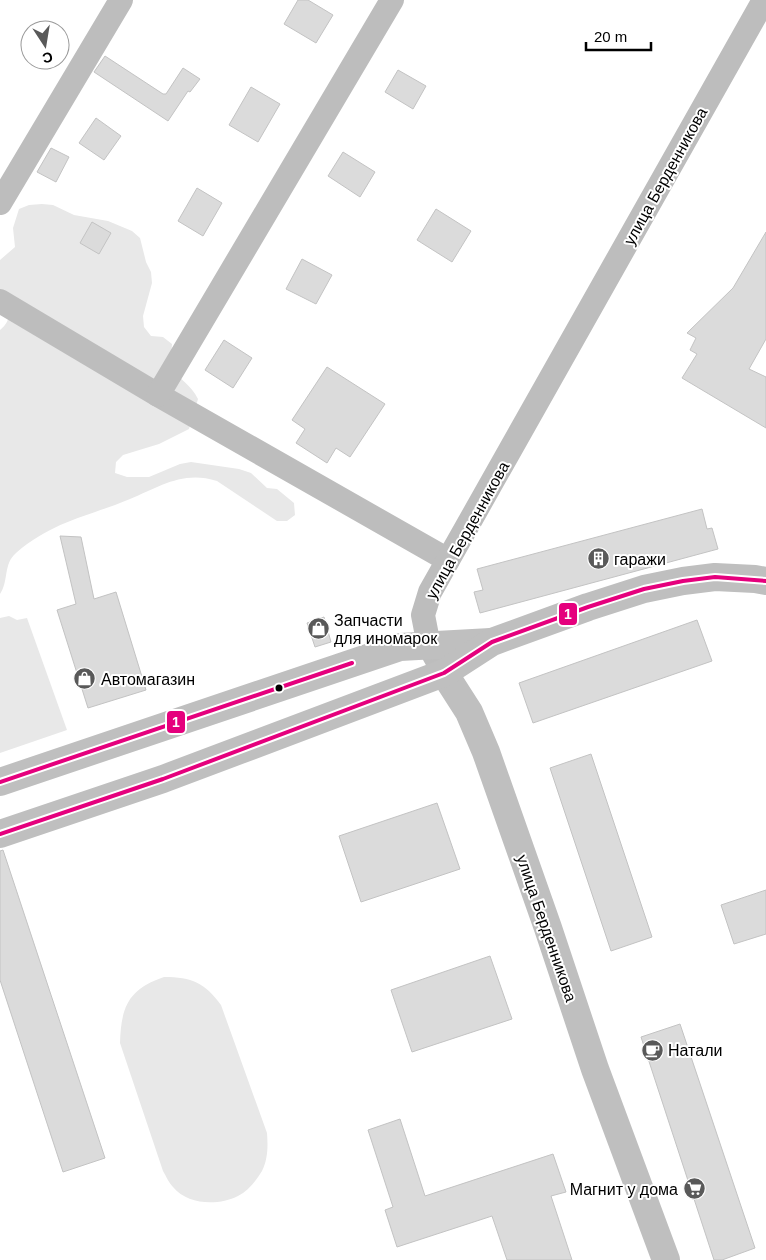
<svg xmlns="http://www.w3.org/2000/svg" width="766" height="1260" viewBox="0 0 766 1260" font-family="Arial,sans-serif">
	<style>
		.green { fill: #e8e8e8 }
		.building { fill: #dbdbdb; stroke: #c3c3c3 }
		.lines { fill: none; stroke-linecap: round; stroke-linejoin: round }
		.street { stroke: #bdbdbd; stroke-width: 24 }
		.secondary { stroke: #bfbfbf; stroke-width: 28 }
		.bus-1-casing { stroke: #fff; stroke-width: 8 }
		.bus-1 { stroke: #e5007d; stroke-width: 4 }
		.bus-dot { fill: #000; stroke: #fff; stroke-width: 2 }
		.labels { text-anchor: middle; stroke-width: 4; stroke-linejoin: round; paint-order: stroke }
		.street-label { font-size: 16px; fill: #000; stroke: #fff }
		.poi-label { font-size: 16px; fill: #000; stroke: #fff; text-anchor: start }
		.line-badge { stroke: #fff; stroke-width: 2 }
		.badge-label { font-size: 14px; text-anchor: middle; font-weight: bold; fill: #fff }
	</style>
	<rect width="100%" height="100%" fill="#fff"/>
	<g class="green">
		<path d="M42,204L53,205L74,215L108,221L132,231L140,238L146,262L151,272L152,283L143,316L144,327L151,336L163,337L172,344L170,368C180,379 191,385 198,399L189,429L159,444L123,455L116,462L115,473L127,477H149L180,464L191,462L239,469L251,473L267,488L277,489L294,503L295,515L287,521H277L217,481C183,470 159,487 130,499C87,517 53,521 16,553C3,564 9,581 0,594V330C18,315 2,306 0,289C0,280 0,270 0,260L15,247L13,228L19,209L29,205Z"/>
		<path d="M9,616L17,620L27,618L67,730L0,753V618Z"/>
		<path d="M164,977C192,977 205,983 221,1005L267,1133C268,1146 268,1159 262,1171C256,1181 248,1191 238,1196C218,1206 188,1205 173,1187C169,1183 166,1176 163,1171L120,1043C121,1006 129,989 164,977Z"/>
	</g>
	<g class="building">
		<path d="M298,0H308L333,15L316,43L284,24Z"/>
		<path d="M105,56L163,94H166L183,68L200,79L190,92L188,91L168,121L94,72Z"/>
		<path d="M398,70L426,86L413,109L385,92Z"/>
		<path d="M251,87L280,104L258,142L229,125Z"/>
		<path d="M96,118L121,136L104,160L79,143Z"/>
		<path d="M51,148L69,157L56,182L37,172Z"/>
		<path d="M343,152L375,172L360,197L328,176Z"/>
		<path d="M197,188L222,203L203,236L178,221Z"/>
		<path d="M436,209L471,231L452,262L417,240Z"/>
		<path d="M92,222L111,233L99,254L80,243Z"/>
		<path d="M766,232V339L749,369L766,377V428L682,378L697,354L690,350L696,338L687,333L733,288Z"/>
		<path d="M302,259L332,275L316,304L286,289Z"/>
		<path d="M224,340L252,358L233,388L205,370Z"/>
		<path d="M327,367L385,404L350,457L336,448L327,463L296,443L305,429L292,420Z"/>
		<path d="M702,509L707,529L712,528L718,549L480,613L474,592L483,590L477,569Z"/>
		<path d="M60,536L81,537L94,599L116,592L146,690L88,708L57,610L76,604Z"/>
		<path d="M324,617L331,642L315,647L307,623Z"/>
		<path d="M697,620L712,661L533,723L519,683Z"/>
		<path d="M591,754L652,937L611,951L550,768Z"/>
		<path d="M437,803L460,869L361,902L339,836Z"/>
		<path d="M3,850L105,1158L63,1172L0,980V851Z"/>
		<path d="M766,890V934L734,944L721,905Z"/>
		<path d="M490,956L512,1019L412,1052L391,990Z"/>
		<path d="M680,1024L755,1248L722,1260H714L641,1037Z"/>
		<path d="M400,1119L425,1196L553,1154L566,1192L551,1196L572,1260H507L492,1216L397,1247L385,1210L393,1207L368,1130Z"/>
	</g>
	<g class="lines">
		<g class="street">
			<path d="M0,203L121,0"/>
			<path d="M0,301L158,395L448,560"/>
			<path d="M158,395L392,0"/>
			<path d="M444,673L429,646L423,615L430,592L764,0"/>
		</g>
		<g class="secondary">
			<path d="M444,673L469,712L486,752L548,928L595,1069L666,1260"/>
			<path d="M0,782L400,647L491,642"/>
			<path d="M0,834L163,779L444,673L492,642L588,607L644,589L683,581L715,577L755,579L766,581"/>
		</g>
		<defs>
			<g id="bus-1">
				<path d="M0,782L352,663"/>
				<path d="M0,834L163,779L444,673L492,642L588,607L644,589L683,581L715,577L766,581"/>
			</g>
		</defs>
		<use href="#bus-1" class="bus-1-casing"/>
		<use href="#bus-1" class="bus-1"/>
	</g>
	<defs>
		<symbol id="building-disc" viewBox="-11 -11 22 22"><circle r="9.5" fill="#595959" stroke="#fff"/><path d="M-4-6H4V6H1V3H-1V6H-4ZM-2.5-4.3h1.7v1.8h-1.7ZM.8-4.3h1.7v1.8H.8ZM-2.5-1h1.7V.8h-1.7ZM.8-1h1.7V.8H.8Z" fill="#fff"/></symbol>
		<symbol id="shop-disc" viewBox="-11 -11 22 22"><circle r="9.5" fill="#595959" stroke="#fff"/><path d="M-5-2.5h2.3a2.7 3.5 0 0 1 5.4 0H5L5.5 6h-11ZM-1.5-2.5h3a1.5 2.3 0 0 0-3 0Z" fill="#fff"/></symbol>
		<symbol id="cafe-disc" viewBox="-11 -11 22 22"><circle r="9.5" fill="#595959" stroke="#fff"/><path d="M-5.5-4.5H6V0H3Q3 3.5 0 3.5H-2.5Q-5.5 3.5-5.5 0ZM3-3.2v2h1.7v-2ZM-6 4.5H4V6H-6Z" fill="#fff"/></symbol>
		<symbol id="supermarket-disc" viewBox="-11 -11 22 22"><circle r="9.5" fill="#595959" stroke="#fff"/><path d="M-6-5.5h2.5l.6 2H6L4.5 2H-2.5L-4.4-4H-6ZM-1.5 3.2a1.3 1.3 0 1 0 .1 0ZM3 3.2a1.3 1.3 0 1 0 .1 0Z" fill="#fff"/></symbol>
	</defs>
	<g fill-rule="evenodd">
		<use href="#building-disc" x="586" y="546" width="25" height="25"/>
		<use href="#shop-disc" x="306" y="616" width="25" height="25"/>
		<use href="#shop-disc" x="72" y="666" width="25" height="25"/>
		<use href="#cafe-disc" x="640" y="1038" width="25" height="25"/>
		<use href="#supermarket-disc" x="682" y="1176" width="25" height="25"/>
	</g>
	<circle class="bus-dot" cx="279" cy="688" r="4.5"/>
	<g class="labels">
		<g class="street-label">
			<text transform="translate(665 176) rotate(-61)" y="6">улица Берденникова</text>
			<text transform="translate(467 530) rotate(-61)" y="6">улица Берденникова</text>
			<text transform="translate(547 928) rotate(71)" y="6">улица Берденникова</text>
		</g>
		<g class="poi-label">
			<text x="614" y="565">гаражи</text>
			<text x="334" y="626">Запчасти<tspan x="334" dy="18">для иномарок</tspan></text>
			<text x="101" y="685">Автомагазин</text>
			<text x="668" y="1056">Натали</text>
			<text x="678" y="1195" text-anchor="end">Магнит у дома</text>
		</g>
	</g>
	<g class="line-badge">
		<rect x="558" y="602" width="20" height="24" rx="5" fill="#e5007d"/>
		<rect x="166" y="710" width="20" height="24" rx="5" fill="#e5007d"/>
	</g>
	<g class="badge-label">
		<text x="568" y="619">1</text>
		<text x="176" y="727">1</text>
	</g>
	<g transform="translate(45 45) rotate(168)"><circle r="24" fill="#ffffff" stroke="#999999"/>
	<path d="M0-4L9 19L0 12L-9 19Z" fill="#595959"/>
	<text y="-8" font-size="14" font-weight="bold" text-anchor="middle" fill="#000000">С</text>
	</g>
	<path d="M586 42v8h65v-8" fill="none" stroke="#000000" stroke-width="2.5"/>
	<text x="594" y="42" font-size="15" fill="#000000" stroke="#ffffff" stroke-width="4" paint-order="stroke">20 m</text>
</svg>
